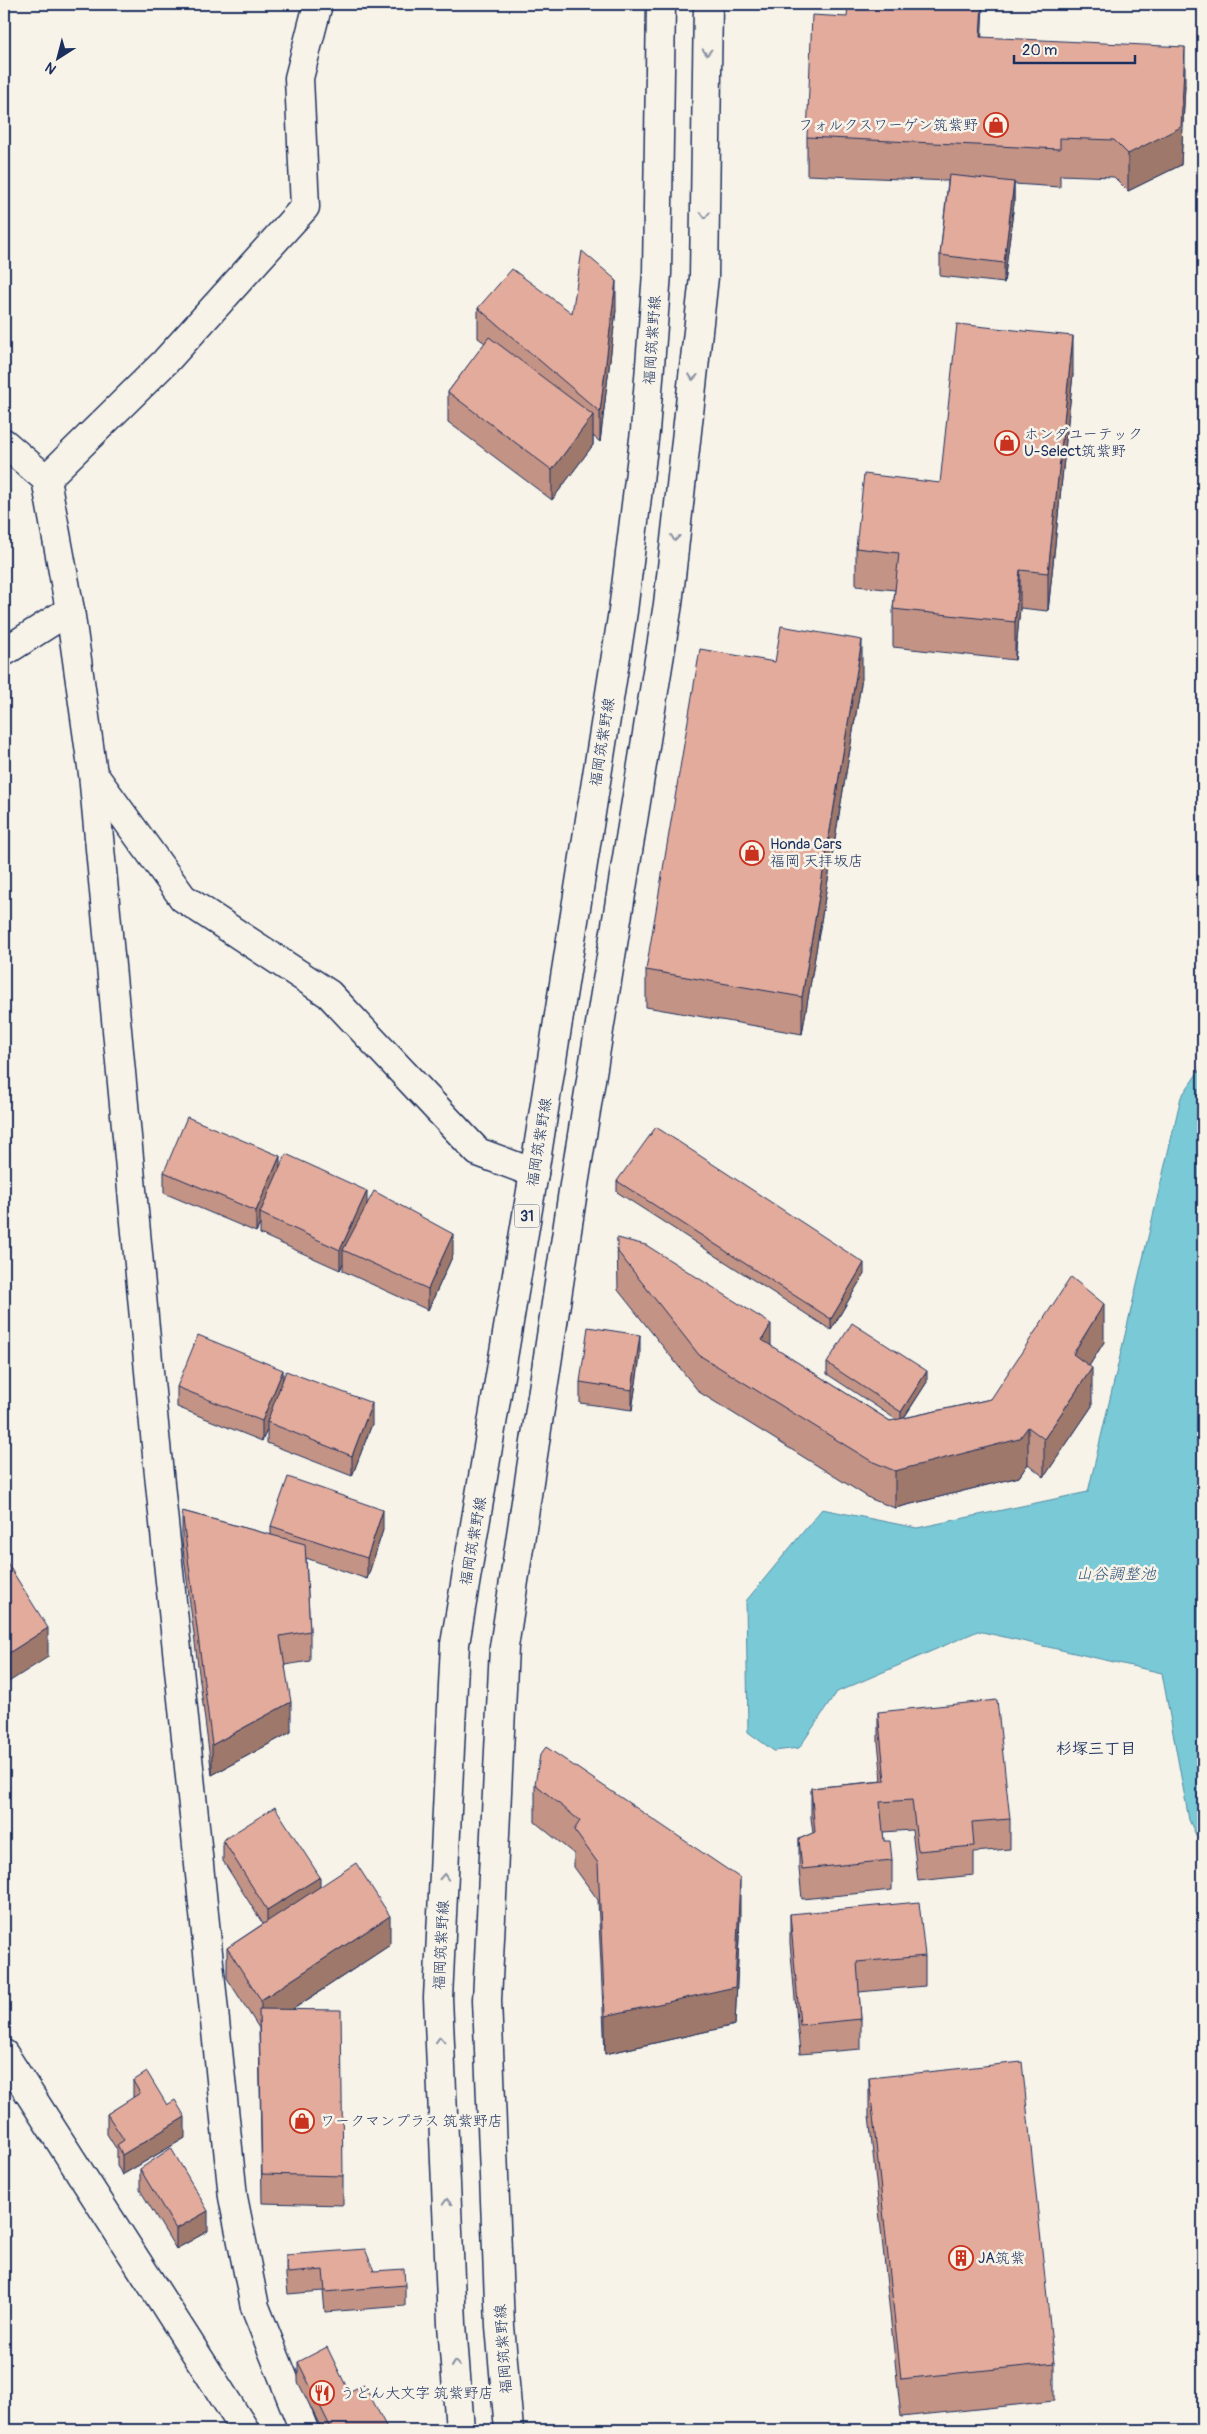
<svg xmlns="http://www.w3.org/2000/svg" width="1207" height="2434" viewBox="0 0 1207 2434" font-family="Pangolin,'Klee One',sans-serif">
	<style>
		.water { fill: #79c9d6; stroke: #538ba6 }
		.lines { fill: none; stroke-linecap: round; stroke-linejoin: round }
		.minor-casing { stroke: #1b2f5e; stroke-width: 31 }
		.major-casing { stroke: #1b2f5e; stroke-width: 31 }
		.minor { stroke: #f7f3e8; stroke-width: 28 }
		.major { stroke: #f7f3e8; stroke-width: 28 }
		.wall { fill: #c39385; stroke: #1b2f5e }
		.shaded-wall { fill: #9f786c; stroke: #1b2f5e }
		.building { fill: #e3ab9b; stroke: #1b2f5e }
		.oneway { stroke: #8991a3 }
		.labels { text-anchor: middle; stroke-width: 5; stroke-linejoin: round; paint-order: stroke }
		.shield { fill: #f7f3e8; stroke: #5d6a87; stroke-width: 1 }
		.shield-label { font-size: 14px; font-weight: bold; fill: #1b2f5e }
		.poi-label { font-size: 15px; fill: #1b2f5e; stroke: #f7f3e8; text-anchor: start }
		.street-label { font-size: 15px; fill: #1b2f5e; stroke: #f7f3e8 }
		.water-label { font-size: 16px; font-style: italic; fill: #32567c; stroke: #f7f3e8 }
		.neighbourhood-label { font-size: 16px; font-weight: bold; fill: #1b2f5e; stroke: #f7f3e8 }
	</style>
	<rect width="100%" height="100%" fill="#f7f3e8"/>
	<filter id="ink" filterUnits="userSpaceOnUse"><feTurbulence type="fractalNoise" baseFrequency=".02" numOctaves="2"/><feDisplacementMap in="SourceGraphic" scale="10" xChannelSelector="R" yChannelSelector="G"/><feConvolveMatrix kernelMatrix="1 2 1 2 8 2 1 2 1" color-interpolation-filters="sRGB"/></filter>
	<g filter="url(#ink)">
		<path class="water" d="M1203,1065V1850L1189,1820L1162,1673L978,1631L837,1692L799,1748L774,1751L748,1732L746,1601L822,1509L917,1528L1088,1492L1181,1097Z"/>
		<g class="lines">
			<defs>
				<g id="minor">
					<path d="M4,443L46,479L70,610L93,774L155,1435L233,2197L255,2307L304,2430"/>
					<path d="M46,479L165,362L305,207L299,78L318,4"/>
					<path d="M4,652L70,610"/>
					<path d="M94,775L183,898L329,994L478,1152L534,1173"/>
					<path d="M4,2054L245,2430"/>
				</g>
				<g id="major">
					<path d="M460,2430L452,2324L438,1998L455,1644L534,1173L623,611L645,431L657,273L661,4"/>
					<path d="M509,2430L500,2326L487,2000L504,1647L573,1191L668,604L704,277L708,4"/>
				</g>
			</defs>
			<use href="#minor" class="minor-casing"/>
			<use href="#major" class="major-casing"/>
			<use href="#minor" class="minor"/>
			<use href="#major" class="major"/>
		</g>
		<g class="wall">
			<path d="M982,37L1185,85L1181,165L1128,191L1114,177L1060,175V187L1014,184V203L1004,283L940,276V255L948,181L807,175V137Z"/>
			<path d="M478,308L572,313L616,310L600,442L593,436V445L552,500L448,422V392L485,343L478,338Z"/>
			<path d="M1073,374L1048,611L1020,608L1015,660L893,647V609L895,590L856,586V548L940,483Z"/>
			<path d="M775,662L862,678L802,1034L646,1007V970Z"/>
			<path d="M280,1168L367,1205L453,1255L428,1310L343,1271V1263L340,1270L260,1234V1224L256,1232L164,1193V1172Z"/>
			<path d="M617,1181L864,1274L831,1330L617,1192Z"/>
			<path d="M617,1238L771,1346L890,1421L897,1420L827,1374V1363L927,1382L904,1418L991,1399L1104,1342L1089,1366L1092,1406L1044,1477L1028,1464L1019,1477L895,1508L871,1499L699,1392L618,1290Z"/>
			<path d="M640,1356L632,1410L580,1403V1382Z"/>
			<path d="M283,1380L372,1424L352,1476L267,1443V1430L262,1441L177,1407V1387Z"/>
			<path d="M182,1511L271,1535V1526L383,1530L367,1579L306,1558L310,1631V1661L285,1665L291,1732L212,1775L182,1541Z"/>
			<path d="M878,1712L1010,1819V1849L974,1852V1875L918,1881L912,1830L883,1832L884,1841L892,1860V1890L802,1899L799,1869V1839L813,1833L811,1818V1788L882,1781L878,1742Z"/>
			<path d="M535,1784L740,1916L735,2025L605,2054L598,1900L574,1867V1854L535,1822Z"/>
			<path d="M223,1840L320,1887L390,1945L292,2010L343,2176V2205L262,2203L259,2028L227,1978V1948L263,1924L223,1861Z"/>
			<path d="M790,1914L925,1956V1986L859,1992L861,2019V2049L800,2054L790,1943Z"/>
			<path d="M869,2078L1054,2363V2401L901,2417L869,2116Z"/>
			<path d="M133,2081L185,2138L122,2175L117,2165V2150L107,2134V2114L133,2098Z"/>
			<path d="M140,2169L208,2231L176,2249L140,2190Z"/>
			<path d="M286,2255L374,2271L405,2285V2306L325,2312L323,2291L288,2294L286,2276Z"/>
			<path d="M298,2362L349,2392L388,2430H322L298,2382Z"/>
		</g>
		<g class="shaded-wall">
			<path d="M982,4H983L980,74V37Z"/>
			<path d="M1185,47V85L1181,165L1128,191V154Z"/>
			<path d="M1014,182V203L1004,283V263Z"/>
			<path d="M616,280V310L600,442V412Z"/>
			<path d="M1073,336V374L1048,611V573Z"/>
			<path d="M593,415V445L552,500V470Z"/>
			<path d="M1020,570V608L1015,660V622Z"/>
			<path d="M862,640V678L802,1034V997Z"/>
			<path d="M280,1156V1177L260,1213V1224L256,1232V1211Z"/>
			<path d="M367,1191V1211L343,1250V1263L340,1270V1250Z"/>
			<path d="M453,1234V1255L428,1310V1289Z"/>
			<path d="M864,1263V1274L831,1330V1319Z"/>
			<path d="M1104,1304V1342L1073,1392V1354Z"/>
			<path d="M771,1324V1362L762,1340Z"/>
			<path d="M640,1335V1356L632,1410V1390Z"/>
			<path d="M1092,1368V1406L1044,1477V1439Z"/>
			<path d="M283,1370V1390L267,1422V1430L262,1441V1421Z"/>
			<path d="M927,1371V1382L901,1422V1412Z"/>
			<path d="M372,1403V1424L352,1476V1456Z"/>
			<path d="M1028,1427V1464L1019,1477L895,1508V1471Z"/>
			<path d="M383,1510V1530L367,1579V1558Z"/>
			<path d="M48,1628V1657L4,1685V1656Z"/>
			<path d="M291,1702V1732L212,1775V1745Z"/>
			<path d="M320,1877V1898L267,1931V1910Z"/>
			<path d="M740,1878V1916L735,2025L605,2054V2016Z"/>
			<path d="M390,1916V1945L261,2030V2000Z"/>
			<path d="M185,2117V2138L122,2175V2155Z"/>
			<path d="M208,2211V2231L176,2249V2229Z"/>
		</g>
		<g class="building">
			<path d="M848,4H982L980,37L1185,47L1181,127L1128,154L1114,140L1060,138V149L807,137L812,15L847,17Z"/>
			<path d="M949,175L1014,182L1004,263L940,255Z"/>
			<path d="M582,251L616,280L600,412L478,308L512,269L572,313Z"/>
			<path d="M957,324L1073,336L1048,573L1020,570L1015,622L893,609L899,553L856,548L864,474L940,483Z"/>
			<path d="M489,337L593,415L552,470L448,392Z"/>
			<path d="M781,626L862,640L802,997L646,970L700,649L775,662Z"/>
			<path d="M187,1117L280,1156L256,1211L164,1172Z"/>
			<path d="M656,1127L864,1263L831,1319L617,1181Z"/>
			<path d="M286,1154L367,1191L340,1250L260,1213Z"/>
			<path d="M374,1191L453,1234L428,1289L343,1250Z"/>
			<path d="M617,1238L646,1245L771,1324L762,1340L890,1421L991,1399L1071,1277L1104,1304L1073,1354L1092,1368L1044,1439L1028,1427L1019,1439L895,1471L871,1461L699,1355L618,1252Z"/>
			<path d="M852,1323L927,1371L901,1412L827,1363Z"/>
			<path d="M588,1327L640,1335L632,1390L580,1382Z"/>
			<path d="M198,1335L283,1370L262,1421L177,1387Z"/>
			<path d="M286,1371L372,1403L352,1456L267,1422Z"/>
			<path d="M288,1477L383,1510L367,1558L271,1526Z"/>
			<path d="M182,1511L305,1544L310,1631L280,1636L291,1702L212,1745Z"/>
			<path d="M4,1558L48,1628L4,1656Z"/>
			<path d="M997,1700L1010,1819L972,1822L974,1846L918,1851L912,1800L880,1802L884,1841H890L892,1860L802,1869L799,1839L815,1832L811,1788L885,1781L878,1712Z"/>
			<path d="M546,1747L740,1878L735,1987L605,2016L598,1863L574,1830L580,1821L535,1784L540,1755Z"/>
			<path d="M275,1807L320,1877L267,1910L223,1840Z"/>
			<path d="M356,1863L390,1916L261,2000L227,1948Z"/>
			<path d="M919,1902L925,1956L857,1962L861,2019L800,2025L790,1914Z"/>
			<path d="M259,2009L341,2010L343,2176L262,2174Z"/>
			<path d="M1022,2062L1054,2363L901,2379L869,2078Z"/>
			<path d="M147,2072L167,2105L175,2100L185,2117L122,2155L117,2145L124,2140L107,2114L140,2093L133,2081Z"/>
			<path d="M171,2148L208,2211L176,2229L140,2169Z"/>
			<path d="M365,2249L374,2271L404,2269L405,2285L325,2292L323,2270L288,2273L286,2255Z"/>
			<path d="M327,2347L349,2392L364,2384L388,2430H332L298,2362Z"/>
		</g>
		<defs><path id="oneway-chevron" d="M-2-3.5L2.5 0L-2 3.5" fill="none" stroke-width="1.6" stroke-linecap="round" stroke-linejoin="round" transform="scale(1.25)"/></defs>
		<g class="oneway">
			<use href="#oneway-chevron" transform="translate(707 52) rotate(91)"/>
			<use href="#oneway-chevron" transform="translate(705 215) rotate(91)"/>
			<use href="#oneway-chevron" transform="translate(693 377) rotate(96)"/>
			<use href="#oneway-chevron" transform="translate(675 538) rotate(97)"/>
			<use href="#oneway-chevron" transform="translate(444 1877) rotate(-87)"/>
			<use href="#oneway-chevron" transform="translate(440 2040) rotate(-92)"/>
			<use href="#oneway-chevron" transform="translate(447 2202) rotate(-92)"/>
			<use href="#oneway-chevron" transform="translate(455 2364) rotate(-95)"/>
		</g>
	</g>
	<defs>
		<symbol id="shop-ring" viewBox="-11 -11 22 22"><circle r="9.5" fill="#f7f3e8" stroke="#c8321e" stroke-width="1.5"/><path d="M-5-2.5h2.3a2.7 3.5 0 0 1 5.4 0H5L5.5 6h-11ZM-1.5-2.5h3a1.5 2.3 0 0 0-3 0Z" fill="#c8321e"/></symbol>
		<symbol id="building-ring" viewBox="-11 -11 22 22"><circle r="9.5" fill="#f7f3e8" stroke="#c8321e" stroke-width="1.5"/><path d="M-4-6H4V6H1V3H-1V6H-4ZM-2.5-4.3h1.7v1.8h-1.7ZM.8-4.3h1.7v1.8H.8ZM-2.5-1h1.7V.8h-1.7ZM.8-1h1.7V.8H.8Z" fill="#c8321e"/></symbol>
		<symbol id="restaurant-ring" viewBox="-11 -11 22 22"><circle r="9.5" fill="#f7f3e8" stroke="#c8321e" stroke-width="1.5"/><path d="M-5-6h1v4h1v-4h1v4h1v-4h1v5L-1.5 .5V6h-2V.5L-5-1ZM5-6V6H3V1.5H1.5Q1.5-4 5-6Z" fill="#c8321e"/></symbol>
	</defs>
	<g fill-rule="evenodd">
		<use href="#shop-ring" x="982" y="111" width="28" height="28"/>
		<use href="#shop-ring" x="993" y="429" width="28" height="28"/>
		<use href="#shop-ring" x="738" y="839" width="28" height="28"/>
		<use href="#shop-ring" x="288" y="2107" width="28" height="28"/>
		<use href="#building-ring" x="947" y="2244" width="28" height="28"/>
		<use href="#restaurant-ring" x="308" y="2379" width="28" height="28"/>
	</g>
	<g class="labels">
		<rect class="shield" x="514.5" y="1204.5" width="25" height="23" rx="4"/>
		<g class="shield-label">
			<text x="527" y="1221">31</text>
		</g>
		<g class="poi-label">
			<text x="978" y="130" text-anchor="end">フォルクスワーゲン筑紫野</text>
			<text x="1024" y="439">ホンダユーテック<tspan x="1024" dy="17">U-Select筑紫野</tspan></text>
			<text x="770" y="849">Honda Cars<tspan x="770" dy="17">福岡 天拝坂店</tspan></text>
			<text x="320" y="2126">ワークマンプラス 筑紫野店</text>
			<text x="978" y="2263">JA筑紫</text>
			<text x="340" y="2398">うどん大文字 筑紫野店</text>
		</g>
		<g class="street-label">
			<text transform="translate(652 340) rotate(-86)" y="5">福岡筑紫野線</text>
			<text transform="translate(602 742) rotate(-81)" y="5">福岡筑紫野線</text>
			<text transform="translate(539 1142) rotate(-81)" y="5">福岡筑紫野線</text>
			<text transform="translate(473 1541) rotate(-80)" y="5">福岡筑紫野線</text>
			<text transform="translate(441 1945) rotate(-87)" y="5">福岡筑紫野線</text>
			<text transform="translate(503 2349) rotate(-94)" y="5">福岡筑紫野線</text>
		</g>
		<g class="water-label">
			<text x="1116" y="1579">山谷調整池</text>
		</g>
		<g class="neighbourhood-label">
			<text x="1096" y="1754">杉塚三丁目</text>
		</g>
	</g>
	<rect width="1207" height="2434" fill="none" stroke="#f7f3e8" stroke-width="20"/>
	<rect x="10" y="10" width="1187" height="2414" fill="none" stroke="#1b2f5e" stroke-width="2" filter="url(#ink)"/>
	<g transform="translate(58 58) rotate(216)" stroke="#f7f3e8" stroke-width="4" paint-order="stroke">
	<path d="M0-4L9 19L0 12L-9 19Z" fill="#1b2f5e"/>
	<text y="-8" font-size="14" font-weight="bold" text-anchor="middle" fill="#1b2f5e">N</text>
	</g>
	<path d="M1014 55v8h121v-8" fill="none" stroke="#1b2f5e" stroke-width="2.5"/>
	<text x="1022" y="55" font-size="15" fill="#1b2f5e" stroke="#f7f3e8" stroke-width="4" paint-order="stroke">20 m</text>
</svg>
